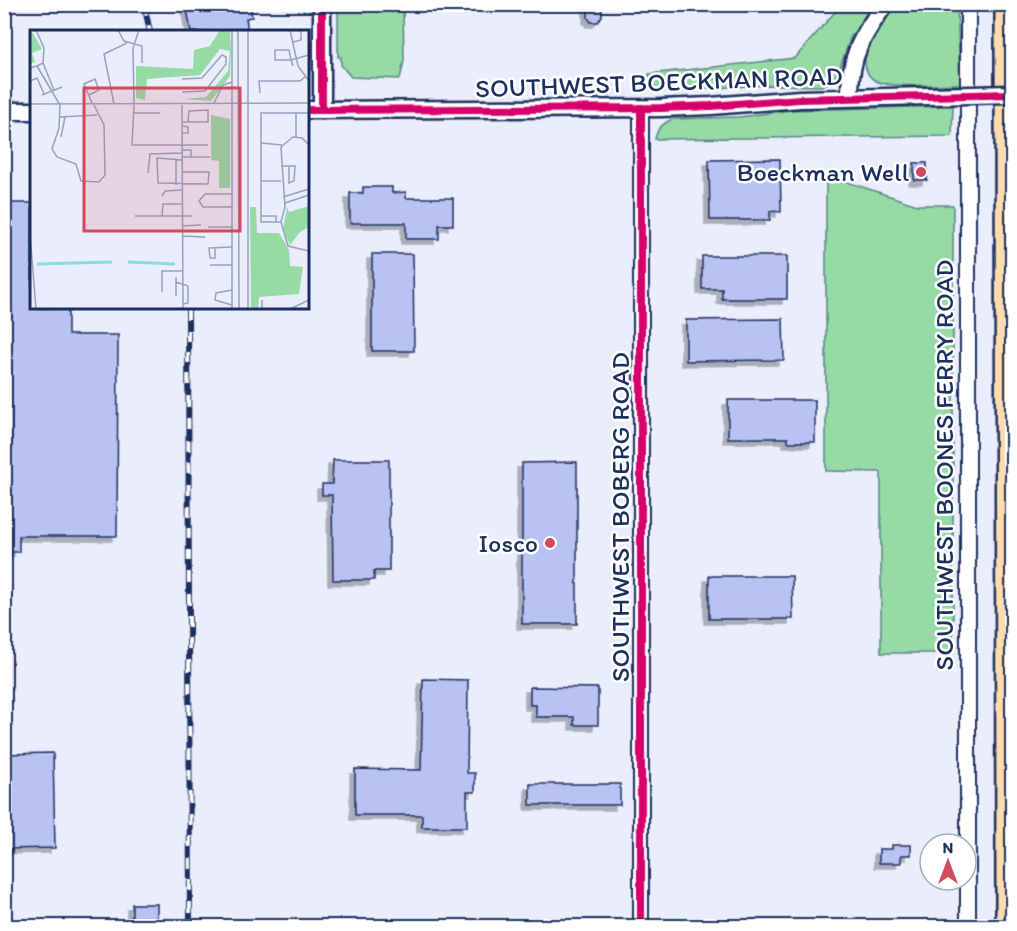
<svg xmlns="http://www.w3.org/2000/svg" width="1017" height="931" viewBox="0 0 1017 931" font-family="Itim,sans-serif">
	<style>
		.green { fill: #96daa6; stroke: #588482; stroke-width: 1.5 }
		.building { fill: #b8c3f3; stroke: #1b2f5e; stroke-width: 1.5; filter: url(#shadow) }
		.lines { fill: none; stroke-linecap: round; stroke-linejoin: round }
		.tertiary-casing { stroke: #1b2f5e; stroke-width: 18 }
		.secondary-casing { stroke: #1b2f5e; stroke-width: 21 }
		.motorway-casing { stroke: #1b2f5e; stroke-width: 26 }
		.tertiary { stroke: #fff; stroke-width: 14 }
		.secondary { stroke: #fff; stroke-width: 16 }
		.motorway { stroke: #fedbac; stroke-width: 21 }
		.rail-casing { stroke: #1b2f5e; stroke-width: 6 }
		.rail { stroke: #fff; stroke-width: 4; stroke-dasharray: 11; stroke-linecap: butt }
		.secondary-bridge-casing { stroke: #1b2f5e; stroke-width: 21; stroke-linecap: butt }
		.secondary-bridge { stroke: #fff; stroke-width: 16 }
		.cycleway-casing { stroke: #fff; stroke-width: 11 }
		.cycleway { stroke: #d6006c; stroke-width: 8 }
		.poi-dot { fill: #d1495b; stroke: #fff; stroke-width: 2 }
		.labels { text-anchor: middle; stroke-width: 5; stroke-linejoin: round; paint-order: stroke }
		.street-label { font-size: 26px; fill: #1b2f5e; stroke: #fff }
		.poi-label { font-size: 26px; fill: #1b2f5e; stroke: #fff; text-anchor: end }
		.inset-river { fill: none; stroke: #89dbe1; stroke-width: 3 }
		.inset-road { fill: none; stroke: #97a1bc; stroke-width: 1.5 }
		.view { fill: #d1495b; fill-opacity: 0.15; stroke: #d1495b; stroke-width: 3 }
		.inset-edge { fill: none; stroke: #1b2f5e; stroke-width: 3 }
	</style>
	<defs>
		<filter id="shadow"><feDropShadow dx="-5" dy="5" stdDeviation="0" flood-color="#0004"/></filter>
	</defs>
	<rect width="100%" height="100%" fill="#eaedfb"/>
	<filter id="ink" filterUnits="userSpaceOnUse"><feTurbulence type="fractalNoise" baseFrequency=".0167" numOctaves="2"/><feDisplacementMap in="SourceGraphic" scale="12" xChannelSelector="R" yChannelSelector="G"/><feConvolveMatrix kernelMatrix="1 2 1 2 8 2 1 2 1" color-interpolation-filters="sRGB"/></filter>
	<g filter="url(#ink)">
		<g class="green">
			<path d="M338,5H403L404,61L400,79L351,77L341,65V57H338Z"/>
			<path d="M841,5H873L851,36L838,73L831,82L821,86L769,85L658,91L650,82L649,74L795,58Z"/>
			<path d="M895,5H957L960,84C941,84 891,89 876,81C862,74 863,55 869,43C875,29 886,17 895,5Z"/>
			<path d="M953,106L952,136L655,139C657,128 663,124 672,119L739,117L791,110Z"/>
			<path d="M826,175L917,205H953V653H881V472L826,471Z"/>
		</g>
		<g class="building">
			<path d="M186,4H250L252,17L246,18L248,32H191Z"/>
			<path d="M588,4H602V16L598,22H591L588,18Z"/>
			<path d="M780,159L781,212L770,211V220H710L709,160Z"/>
			<rect x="914" y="163" width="13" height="17"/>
			<path d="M363,187H392V193L406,192V198H453V225H439V239H406V223H350V193H363Z"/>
			<path d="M4,203H32V308H68V335H118L117,536H19V552H4Z"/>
			<path d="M372,254H413L414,351H372Z"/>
			<path d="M702,256H787V299H722V289H702Z"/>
			<path d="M783,319L784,360L686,361V320Z"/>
			<path d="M728,400H815V442H788V438H728Z"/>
			<path d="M333,460H389V571H374V580H333L332,495H322V484H332Z"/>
			<path d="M577,462V624H522V463Z"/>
			<path d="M709,576H792L793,619H709Z"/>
			<path d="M423,679L468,680L467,773H475V792H467V827H422V815H355V769L421,770Z"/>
			<path d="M530,687L598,688V725H574V717H536V705H530Z"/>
			<path d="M53,753L55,848L4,849V754Z"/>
			<rect x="530" y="784" width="90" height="21"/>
			<path d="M892,845H911V855H901V863H879V849H892Z"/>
			<rect x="132" y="904" width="25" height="23"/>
		</g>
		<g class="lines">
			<defs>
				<g id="tertiary">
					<path d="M968,4V926"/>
					<path d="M641,926V108"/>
				</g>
				<g id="secondary">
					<path d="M322,4V110"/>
					<path d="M850,97C849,57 862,36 885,4"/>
					<path d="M308,110L661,108L711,106L800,99L928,96"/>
					<path d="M4,111H32"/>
				</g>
				<path id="motorway" d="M1006,4L1007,926"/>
			</defs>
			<use href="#tertiary" class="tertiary-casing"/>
			<use href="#secondary" class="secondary-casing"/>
			<use href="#motorway" class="motorway-casing"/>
			<use href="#tertiary" class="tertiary"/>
			<use href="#secondary" class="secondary"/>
			<use href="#motorway" class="motorway"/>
			<defs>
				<g id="rail">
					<path d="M144,4L150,32"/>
					<path d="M188,308L190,926"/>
				</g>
			</defs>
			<use href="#rail" class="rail-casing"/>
			<use href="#rail" class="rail"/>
			<defs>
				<path id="secondary-bridge" d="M928,96L1012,94"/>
			</defs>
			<use href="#secondary-bridge" class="secondary-bridge-casing"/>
			<use href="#secondary-bridge" class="secondary-bridge"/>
			<defs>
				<g id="cycleway">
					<path d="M322,4V110"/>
					<path d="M308,110L661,108L711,106L800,99L1012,94"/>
					<path d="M641,926V108"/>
				</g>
			</defs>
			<use href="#cycleway" class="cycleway-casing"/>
			<use href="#cycleway" class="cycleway"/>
		</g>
	</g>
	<g class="poi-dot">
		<circle cx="921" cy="172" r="6"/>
		<circle cx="550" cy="543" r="6"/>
	</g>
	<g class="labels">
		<g class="street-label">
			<text transform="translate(659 82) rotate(-2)" y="9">SOUTHWEST BOECKMAN ROAD</text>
			<text transform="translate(944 465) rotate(-90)" y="9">SOUTHWEST BOONES FERRY ROAD</text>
			<text transform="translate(620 517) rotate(-90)" y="9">SOUTHWEST BOBERG ROAD</text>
		</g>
		<g class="poi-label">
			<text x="909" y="181">Boeckman Well</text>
			<text x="538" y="552">Iosco</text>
		</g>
	</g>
	<g transform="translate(30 30)">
		<rect width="279" height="279" fill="#eaedfb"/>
		<path d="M1,0L12,19L2,23L5,32L0,34ZM190,0H200L201,20L200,46L181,71L154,69L176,67L198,41L200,21L190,19L170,45L117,49L115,70L106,68V36L163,39L164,20L180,16ZM181,85L200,89V158H189V131L181,130ZM279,176V202L277,198L270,202L260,215L253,200L257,177L259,182ZM220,177H226L227,203H249L259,220L260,236L273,237L269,264L229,267L228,279L221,277Z" fill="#96daa6"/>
		<path class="inset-river" d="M98,232L145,234M7,234L82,232"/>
		<path class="inset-road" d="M6,0L14,18L13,33M88,0L94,11L112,16V33M208,0L209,279M218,0V279M260,0L268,36L279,51M263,12L271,10V0M7,36L13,33L24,60M263,36L261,30H245V20H259L261,30L279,25M0,38L7,36L30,75L29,98L22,119L27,127L46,134L51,151L69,152L75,145L74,95L64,75M152,49L172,48L192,25L196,27V34L175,61L152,62M0,51L7,48L14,64M230,63L229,51H270L275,47M12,65L32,57M59,65L69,60L65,49L54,54L62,73M184,73L193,55L202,52M0,74L279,73M84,74L74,24L97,13M104,75L102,115H178M104,75L103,18L109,0M152,75L153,279M104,83H130M266,83V107M30,87L67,85M152,92H178V80L159,81L158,92M152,96L158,97V103H152M31,107L35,87M231,113L252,115M279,115L272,108L263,107L251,117L255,177L251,192L258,216L279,221M152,120H161V127H152M161,127H180M146,129V155M251,136H265L264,151L259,153V136M152,142H179L178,154L128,153L127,128L152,130M118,143L120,124L152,123M231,151H251M202,164H175L169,171L173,177H202M132,166L135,161L152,160M253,167L279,159M255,173L279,165M105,186H162M132,186L133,174H152M231,186H246V192M251,192H231V83H279M152,196L171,195M178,197H202M0,204L6,279M152,206L175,207M185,218V228H180L179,218L203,217M180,235H202M146,252L158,256V273L153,274M132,262V241H153M146,266V247M232,270V279H243M202,275L185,270L186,263L202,260M41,279H70M202,279V0M260,279L279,270"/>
		<path class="view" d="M54,58H210V201H54Z"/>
		<rect width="279" height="279" class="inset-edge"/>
	</g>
	<rect width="1017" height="931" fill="none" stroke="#fff" stroke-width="24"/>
	<rect x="12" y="12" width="993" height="907" fill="none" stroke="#1b2f5e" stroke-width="2" filter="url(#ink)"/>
	<g transform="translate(948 862)"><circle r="28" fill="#ffffff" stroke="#a4acbf" stroke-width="1.5"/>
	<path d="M0-4.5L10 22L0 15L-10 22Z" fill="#d1495b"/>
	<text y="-9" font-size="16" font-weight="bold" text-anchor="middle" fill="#1b2f5e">N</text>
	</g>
</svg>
